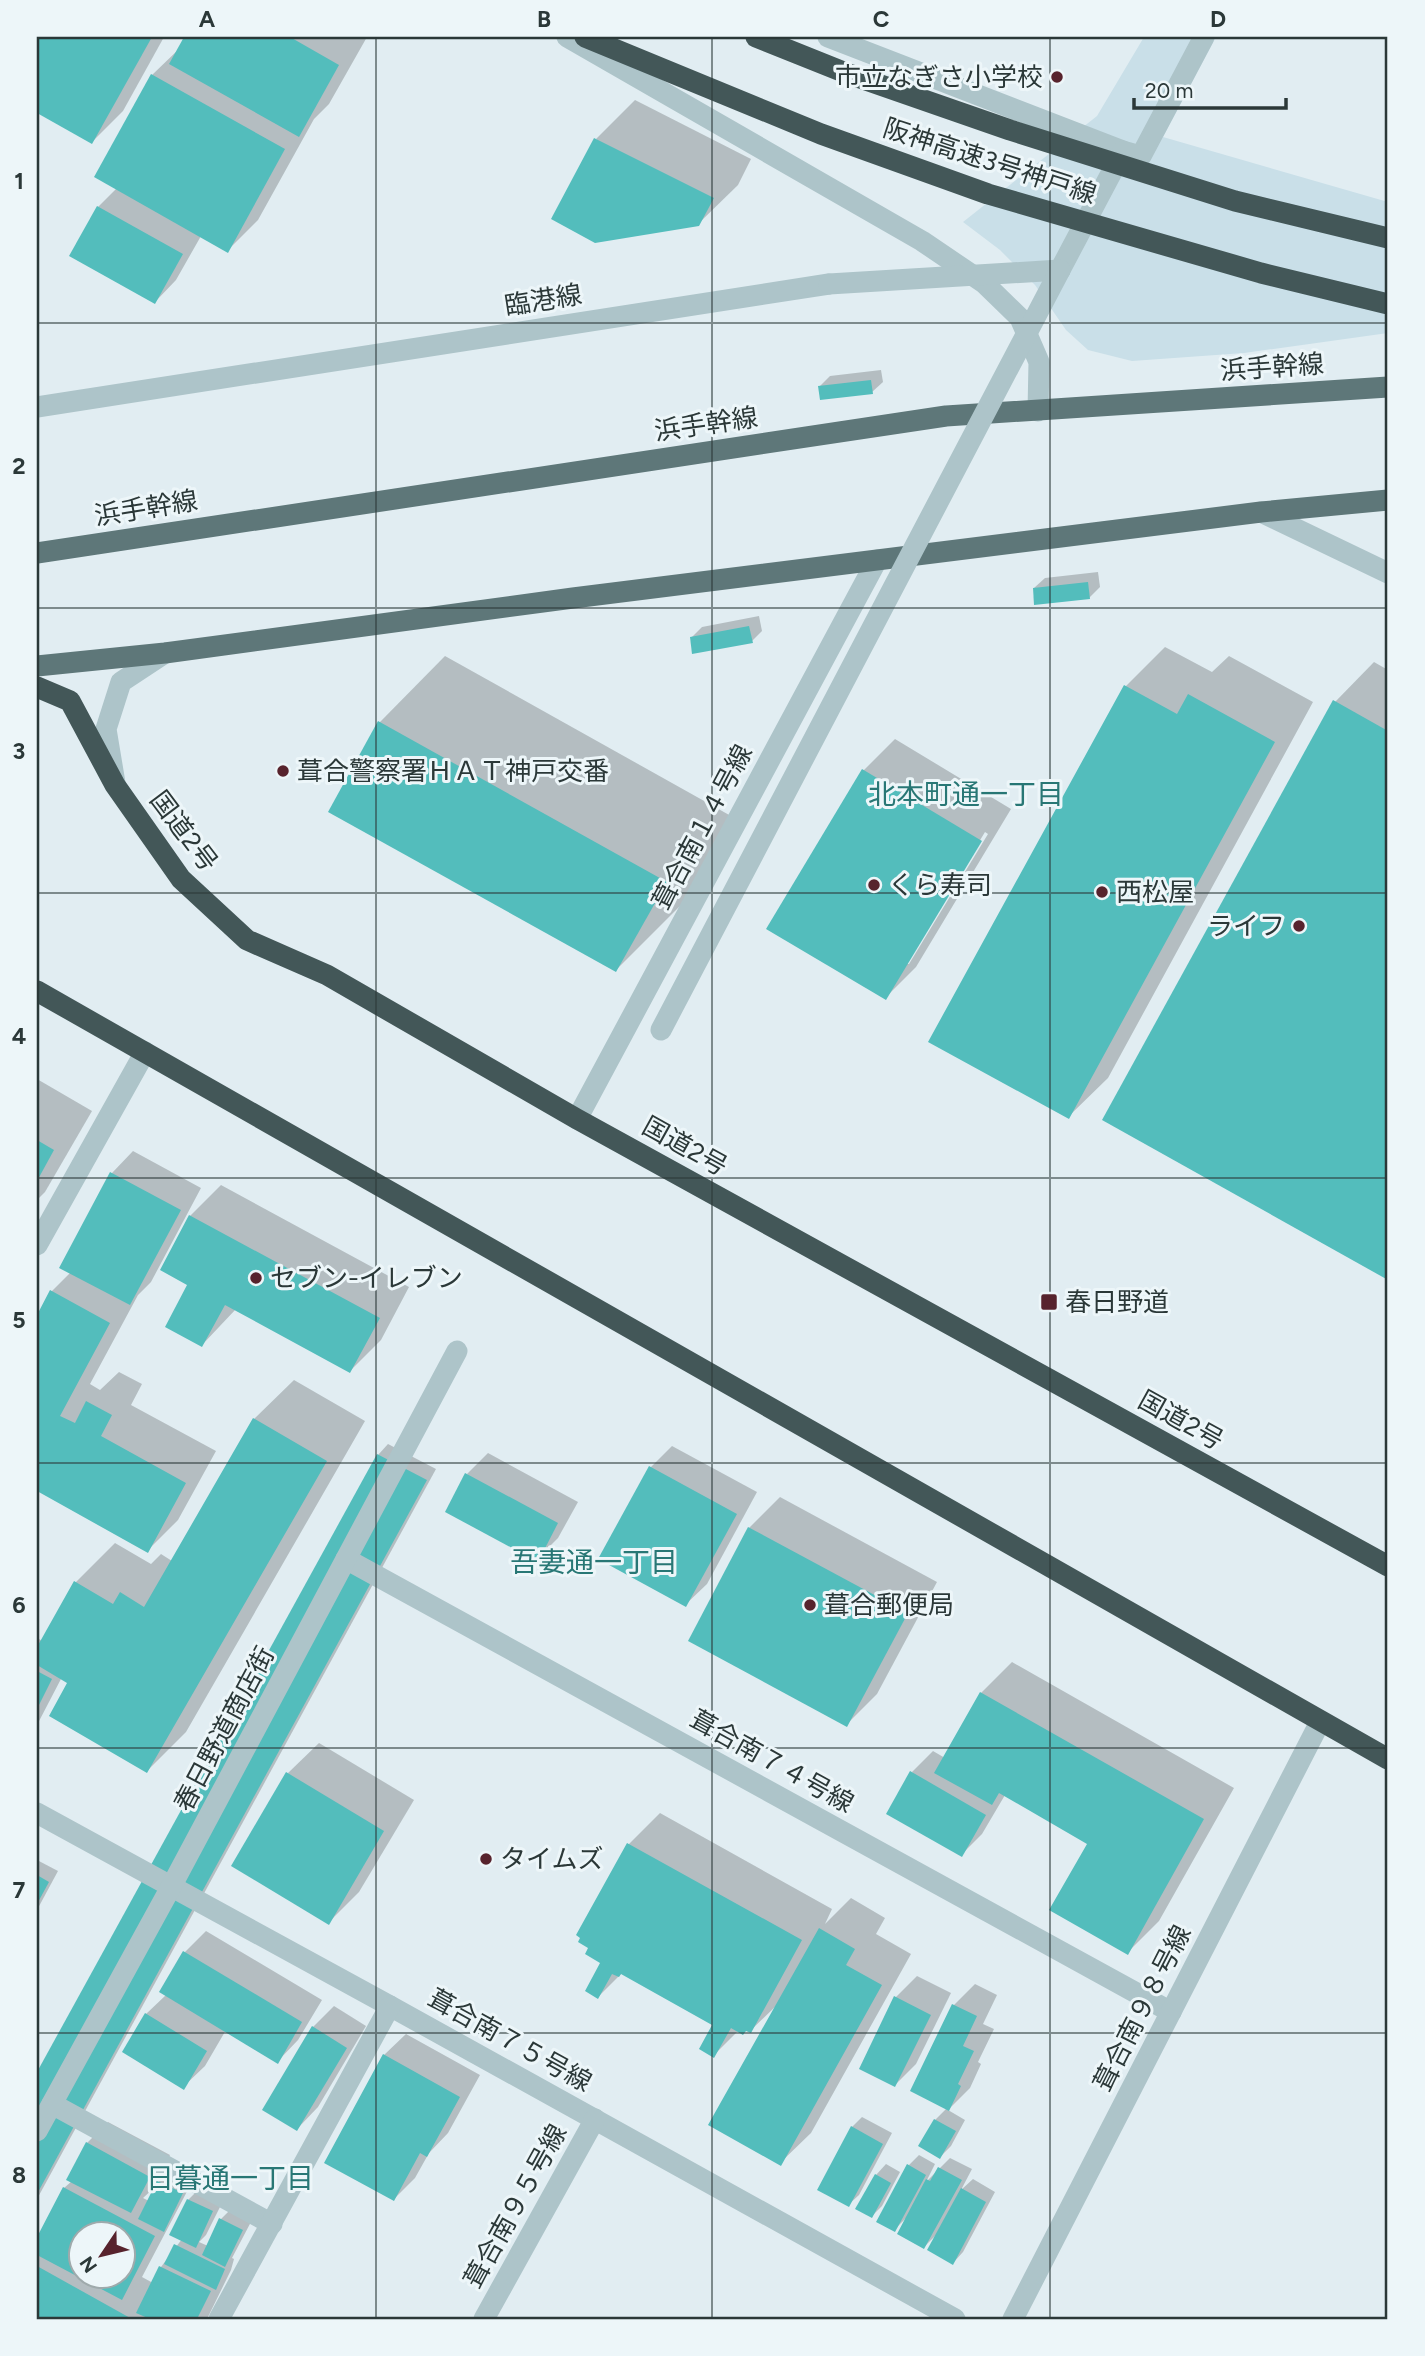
<svg xmlns="http://www.w3.org/2000/svg" width="1425" height="2356" viewBox="0 0 1425 2356" font-family="Figtree,'Noto Sans JP',sans-serif">
	<style>
		.plaza { fill: #c9dfe8 }
		.shadow { fill: #0003; fill-rule: evenodd }
		.building { fill: #53bdbc; fill-rule: evenodd }
		.lines { fill: none; stroke-linecap: round; stroke-linejoin: round }
		.minor { stroke: #adc4c9; stroke-width: 21 }
		.major { stroke: #5e7779; stroke-width: 21 }
		.highway { stroke: #435758; stroke-width: 21 }
		.minor-bridge { stroke: #adc4c9; stroke-width: 21 }
		.highway-bridge { stroke: #435758; stroke-width: 21 }
		.grid { fill: none; stroke: #2b3838; stroke-width: 2; stroke-opacity: 0.55 }
		.poi-dot { fill: #57232d; stroke: #edf6f9; stroke-width: 2.5 }
		.labels { text-anchor: middle; stroke-width: 6; stroke-linejoin: round; paint-order: stroke }
		.poi-label { font-size: 26px; fill: #2b3838; stroke: #edf6f9; text-anchor: start }
		.street-label { font-size: 26px; fill: #2b3838; stroke: #edf6f9 }
		.neighbourhood-label { font-size: 28px; fill: #287775; stroke: #edf6f9 }
		.neatline { fill: none; stroke: #2b3838; stroke-width: 2.5 }
		.grid-label { font-size: 23px; text-anchor: middle; font-weight: bold; fill: #2b3838 }
	</style>
	<rect width="100%" height="100%" fill="#e1edf2"/>
	<path class="plaza" d="M1144,37H1216L1163,137L1388,202V333L1244,353L1132,361L1088,350L1066,330L1035,285L1000,250L963,222L1097,116Z"/>
	<g class="shadow">
		<path d="M37,37H164L123,111L92,142L37,111Z"/>
		<path d="M186,37H367L329,104L314,119L258,220L227,251L201,236L176,280L155,302L72,255L98,207L117,188L152,75L180,48Z"/>
		<path d="M635,100L751,159L738,185L698,224L596,139Z"/>
		<path d="M881,370L883,382L872,392L820,386L830,376Z"/>
		<path d="M1098,572L1100,587L1089,598L1034,588L1045,578Z"/>
		<path d="M759,616L762,631L752,641L692,637L702,627Z"/>
		<path d="M1165,647L1212,672L1229,656L1313,702L1108,1078L1068,1117L1126,686Z"/>
		<path d="M445,656L731,816L681,905L616,970L331,811L380,722Z"/>
		<path d="M1374,662L1388,670V1278L1105,1120L1335,702Z"/>
		<path d="M895,739L1011,809L916,967L885,998L769,928L864,770ZM985,832L988,834L909,964H905Z"/>
		<path d="M37,1079L92,1111L45,1192L37,1200Z"/>
		<path d="M133,1151L201,1188L151,1282L138,1295L90,1384L100,1390L119,1372L142,1384L131,1405L216,1451L178,1520L148,1550L37,1489V1318L52,1291L71,1272L62,1267L112,1173Z"/>
		<path d="M221,1185L409,1287L381,1340L350,1371L236,1309L202,1345L190,1284L188,1218Z"/>
		<path d="M294,1380L365,1421L186,1732L147,1771L70,1682L62,1677L37,1725V1641L39,1639L42,1641L76,1582L115,1543L151,1564L161,1554L172,1561L254,1419Z"/>
		<path d="M388,1444L436,1469L37,2199V2076L378,1455Z"/>
		<path d="M672,1446L757,1492L707,1584L685,1605L601,1558L651,1467Z"/>
		<path d="M488,1453L578,1502L558,1538L537,1559L467,1474Z"/>
		<path d="M780,1497L937,1582L877,1694L846,1725L749,1528Z"/>
		<path d="M1012,1662L1234,1788L1159,1921L1128,1952L1089,1843L1005,1795L982,1834L961,1855L912,1772L933,1751L945,1758L981,1693Z"/>
		<path d="M319,1743L414,1800L359,1892L328,1923L288,1773Z"/>
		<path d="M660,1813L832,1909L825,1924L851,1898L885,1918L876,1934L911,1954L811,2133L780,2163L776,2006L750,2031L739,2030L714,2055V2025L622,1973L598,1997L603,1962L579,1935L629,1844Z"/>
		<path d="M37,1860L58,1871L37,1910Z"/>
		<path d="M206,1931L322,2000L298,2040L277,2062L226,2030L205,2066L183,2087L146,2014L166,1995L185,1952Z"/>
		<path d="M917,1976L951,1993L916,2064L895,2085L896,1997Z"/>
		<path d="M975,1984L997,1995L983,2024L994,2029L978,2062L981,2064L970,2088L948,2110L965,2120L951,2146L940,2157L935,2120L947,2108L954,2005Z"/>
		<path d="M334,2006L366,2026L318,2107L297,2129L313,2027Z"/>
		<path d="M406,2034L480,2075L448,2133L429,2153L415,2178L394,2199L384,2055Z"/>
		<path d="M862,2117L892,2133L859,2195L848,2205L852,2127Z"/>
		<path d="M108,2122L170,2155L156,2184L169,2171L192,2182L142,2277L153,2283L161,2267L182,2239L172,2234L188,2200L199,2189L223,2201L206,2235L199,2242L208,2246L221,2219L231,2209L252,2220L232,2258L234,2259L231,2270L207,2319H37V2236L42,2231L64,2188L72,2181L87,2143ZM156,2186L149,2201L143,2198ZM80,2234H122V2276H80Z"/>
		<path d="M919,2155L935,2164L926,2182L950,2158L972,2169L961,2190L973,2179L995,2192L963,2252L953,2263L936,2235L924,2247L907,2217L894,2230L909,2165Z"/>
		<path d="M886,2164L900,2172L882,2206L872,2216L876,2175Z"/>
	</g>
	<g class="building">
		<path d="M37,37H152L92,144L37,113Z"/>
		<path d="M184,37H290L339,65L299,137L169,64Z"/>
		<path d="M151,74L285,149L228,253L94,177Z"/>
		<path d="M594,138L714,198L699,226L595,243L551,219Z"/>
		<path d="M97,206L183,254L155,304L69,256Z"/>
		<path d="M871,380L873,394L820,400L818,386Z"/>
		<path d="M1088,582L1090,599L1034,605L1033,588Z"/>
		<path d="M749,626L753,643L692,654L690,637Z"/>
		<path d="M1124,685L1177,714L1188,694L1275,742L1069,1119L928,1042Z"/>
		<path d="M1333,700L1388,731V1280L1102,1120Z"/>
		<path d="M378,721L667,882L616,972L328,812Z"/>
		<path d="M862,769L982,841L886,1000L766,929Z"/>
		<path d="M37,1140L54,1150L37,1181Z"/>
		<path d="M110,1172L181,1210L130,1305L59,1268Z"/>
		<path d="M189,1215L380,1318L350,1373L225,1305L202,1347L165,1327L187,1285L160,1270Z"/>
		<path d="M50,1290L110,1323L60,1416L75,1423L86,1401L112,1415L101,1436L186,1483L148,1553L37,1491V1315Z"/>
		<path d="M253,1418L327,1461L147,1773L49,1716L67,1683L37,1665V1647L74,1581L113,1604L120,1592L144,1607Z"/>
		<path d="M377,1454L427,1480L37,2194V2072Z"/>
		<path d="M649,1466L737,1514L686,1607L598,1559Z"/>
		<path d="M465,1473L558,1523L538,1562L445,1512Z"/>
		<path d="M748,1527L908,1613L847,1727L688,1641Z"/>
		<path d="M37,1671L52,1679L37,1709Z"/>
		<path d="M980,1692L1204,1819L1128,1955L1049,1910L1087,1844L999,1793L992,1805L934,1773Z"/>
		<path d="M910,1771L986,1815L962,1857L886,1814Z"/>
		<path d="M286,1772L384,1831L329,1925L231,1866Z"/>
		<path d="M627,1843L802,1940L751,2033L746,2031L743,2035L731,2028L714,2058L699,2049L712,2025L621,1974L619,1977L612,1974L598,1999L585,1991L600,1963L585,1954L588,1948L578,1942L580,1938L576,1935Z"/>
		<path d="M37,1875L49,1882L37,1904Z"/>
		<path d="M819,1928L855,1949L846,1965L882,1985L781,2166L708,2125Z"/>
		<path d="M183,1951L302,2022L278,2064L159,1992Z"/>
		<path d="M894,1996L931,2015L895,2087L859,2069Z"/>
		<path d="M952,2004L977,2016L963,2046L974,2051L958,2084L961,2086L949,2111L910,2091Z"/>
		<path d="M145,2013L207,2051L184,2090L122,2052Z"/>
		<path d="M312,2026L347,2048L297,2131L262,2110Z"/>
		<path d="M383,2054L460,2097L427,2157L420,2153L394,2201L324,2163Z"/>
		<path d="M934,2119L956,2131L940,2159L918,2146Z"/>
		<path d="M851,2126L883,2144L849,2207L817,2190Z"/>
		<path d="M86,2142L150,2177L131,2213L66,2180Z"/>
		<path d="M907,2164L926,2175L895,2232L876,2222Z"/>
		<path d="M938,2167L962,2180L924,2249L897,2234L926,2179L930,2181Z"/>
		<path d="M875,2174L891,2183L872,2218L855,2209Z"/>
		<path d="M157,2181L183,2193L164,2232L138,2219Z"/>
		<path d="M63,2187L155,2236L122,2300L37,2255V2237ZM80,2234H122V2276H80Z"/>
		<path d="M961,2188L986,2202L953,2265L927,2250Z"/>
		<path d="M187,2199L213,2211L196,2248L169,2235Z"/>
		<path d="M219,2218L243,2230L225,2267L202,2255Z"/>
		<path d="M174,2244L225,2269L216,2290L164,2264Z"/>
		<path d="M37,2266L132,2319H37Z"/>
		<path d="M159,2266L211,2291L197,2319H150L136,2313Z"/>
	</g>
	<g class="lines">
		<g class="minor">
			<path d="M567,37L922,241L984,283L1020,318L1039,362L1038,411"/>
			<path d="M828,37L1123,151"/>
			<path d="M1060,270L1123,151L1141,156L1204,37"/>
			<path d="M37,407L829,284"/>
			<path d="M1261,512L1388,573"/>
			<path d="M115,783L106,729L121,682L165,653"/>
			<path d="M577,1119L877,560"/>
			<path d="M37,1245L145,1052"/>
			<path d="M346,1559L1171,2012"/>
			<path d="M37,1813L390,2006L955,2319"/>
			<path d="M52,2104L272,2224"/>
			<path d="M37,2131L171,1887L457,1351"/>
			<path d="M219,2319L390,2006"/>
			<path d="M484,2319L595,2119"/>
			<path d="M1013,2319L1320,1722"/>
		</g>
		<g class="major">
			<path d="M37,553L946,416L1388,387"/>
			<path d="M37,666L165,653L573,598L1261,512L1388,500"/>
		</g>
		<g class="highway">
			<path d="M37,687L70,701L115,785L181,879L247,940L327,975L577,1119L1388,1566"/>
			<path d="M37,991L1388,1759"/>
		</g>
		<g class="minor-bridge">
			<path d="M829,284L1060,270"/>
			<path d="M661,1030L1060,270"/>
		</g>
		<g class="highway-bridge">
			<path d="M585,37L821,134L988,194L1261,273L1388,304"/>
			<path d="M756,37L846,73L1010,130L1235,201L1388,238"/>
		</g>
	</g>
	<path class="grid" d="M376,37V2319M712,37V2319M1050,37V2319M37,323H1388M37,608H1388M37,893H1388M37,1178H1388M37,1463H1388M37,1748H1388M37,2033H1388"/>
	<g class="poi-dot">
		<circle cx="1057" cy="77" r="7"/>
		<circle cx="283" cy="771" r="7"/>
		<circle cx="874" cy="885" r="7"/>
		<circle cx="1102" cy="892" r="7"/>
		<circle cx="1299" cy="926" r="7"/>
		<circle cx="256" cy="1278" r="7"/>
		<rect x="1040" y="1293" width="18" height="18" rx="3.5"/>
		<circle cx="810" cy="1605" r="7"/>
		<circle cx="486" cy="1859" r="7"/>
	</g>
	<g class="labels">
		<g class="poi-label">
			<text x="1043" y="86" text-anchor="end">市立なぎさ小学校</text>
			<text x="297" y="780">葺合警察署ＨＡＴ神戸交番</text>
			<text x="888" y="894">くら寿司</text>
			<text x="1116" y="901">西松屋</text>
			<text x="1285" y="935" text-anchor="end">ライフ</text>
			<text x="270" y="1287">セブン-イレブン</text>
			<text x="1065" y="1311">春日野道</text>
			<text x="824" y="1614">葺合郵便局</text>
			<text x="500" y="1868">タイムズ</text>
		</g>
		<g class="street-label">
			<text transform="translate(990 161) rotate(18)" y="9">阪神高速3号神戸線</text>
			<text transform="translate(543 300) rotate(-9)" y="9">臨港線</text>
			<text transform="translate(1272 367) rotate(-4)" y="9">浜手幹線</text>
			<text transform="translate(706 424) rotate(-8)" y="9">浜手幹線</text>
			<text transform="translate(146 508) rotate(-9)" y="9">浜手幹線</text>
			<text transform="translate(702 827) rotate(-62)" y="9">葺合南１４号線</text>
			<text transform="translate(184 831) rotate(53)" y="9">国道2号</text>
			<text transform="translate(685 1146) rotate(29)" y="9">国道2号</text>
			<text transform="translate(1181 1420) rotate(29)" y="9">国道2号</text>
			<text transform="translate(224 1729) rotate(-62)" y="9">春日野道商店街</text>
			<text transform="translate(772 1761) rotate(29)" y="9">葺合南７４号線</text>
			<text transform="translate(1142 2008) rotate(-63)" y="9">葺合南９８号線</text>
			<text transform="translate(510 2040) rotate(29)" y="9">葺合南７５号線</text>
			<text transform="translate(515 2206) rotate(-61)" y="9">葺合南９５号線</text>
		</g>
		<g class="neighbourhood-label">
			<text x="966" y="804">北本町通一丁目</text>
			<text x="594" y="1572">吾妻通一丁目</text>
			<text x="230" y="2188">日暮通一丁目</text>
		</g>
	</g>
	<rect width="1425" height="2356" fill="none" stroke="#edf6f9" stroke-width="77"/>
	<g transform="translate(102 2255) rotate(235)"><circle r="33" fill="#edf6f9" stroke="#9faaac" stroke-width="2"/>
	<path d="M0-5L12 26L0 18L-12 26Z" fill="#57232d"/>
	<text y="-10" font-size="19" font-weight="bold" text-anchor="middle" fill="#2b3838">N</text>
	</g>
	<path d="M1134 98v10h152v-10" fill="none" stroke="#2b3838" stroke-width="3.5"/>
	<text x="1145" y="98" font-size="21" fill="#2b3838" stroke="#edf6f9" stroke-width="5" paint-order="stroke">20 m</text>
	<rect x="38" y="38" width="1348" height="2280" class="neatline"/>
	<g class="grid-label">
		<text x="207" y="27">A</text>
		<text x="544" y="27">B</text>
		<text x="881" y="27">C</text>
		<text x="1218" y="27">D</text>
		<text x="19" y="189">1</text>
		<text x="19" y="474">2</text>
		<text x="19" y="759">3</text>
		<text x="19" y="1044">4</text>
		<text x="19" y="1328">5</text>
		<text x="19" y="1613">6</text>
		<text x="19" y="1898">7</text>
		<text x="19" y="2183">8</text>
	</g>
</svg>
